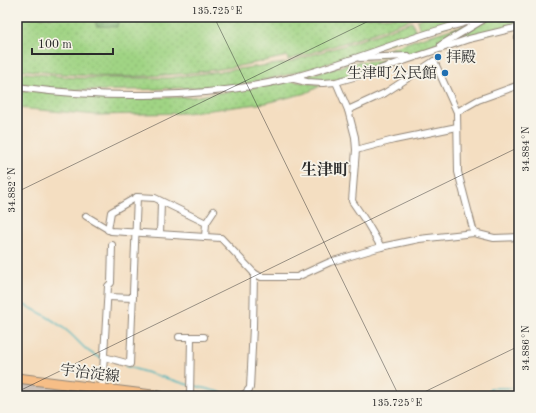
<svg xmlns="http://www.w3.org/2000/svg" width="536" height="413" viewBox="0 0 536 413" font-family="'Old Standard TT','Noto Serif JP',serif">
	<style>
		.industrial { fill: #cdc2b9 }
		.grass { fill: url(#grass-dots); stroke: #668058 }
		.forest { fill: url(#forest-crowns); stroke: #56704e }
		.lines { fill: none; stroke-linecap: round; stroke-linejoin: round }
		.stream { stroke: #42b2bb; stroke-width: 1.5 }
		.minor-casing { stroke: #908476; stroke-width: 8 }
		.primary-casing { stroke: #908476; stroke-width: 11 }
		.minor { stroke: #fff; stroke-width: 6 }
		.primary { stroke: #f6be87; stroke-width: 9 }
		.ticks { fill: none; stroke: #2b2b2b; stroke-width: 1; stroke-opacity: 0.45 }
		.poi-dot { fill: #1f6fb2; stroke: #f7f3e8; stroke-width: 1.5 }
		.labels { text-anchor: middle; stroke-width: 3.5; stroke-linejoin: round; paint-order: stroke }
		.poi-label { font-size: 15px; fill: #2b2b2b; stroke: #f7f3e8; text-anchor: start }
		.street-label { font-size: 15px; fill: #2b2b2b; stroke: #f7f3e8 }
		.neighbourhood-label { font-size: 16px; font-weight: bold; fill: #2b2b2b; stroke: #f7f3e8 }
		.neatline { fill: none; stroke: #2b2b2b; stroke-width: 1.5 }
		.ticks-label { font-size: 10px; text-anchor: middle; fill: #2b2b2b }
	</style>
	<defs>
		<pattern id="grass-dots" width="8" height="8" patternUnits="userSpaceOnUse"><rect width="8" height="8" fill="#a0d484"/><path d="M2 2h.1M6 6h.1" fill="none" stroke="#8ab672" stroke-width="1.8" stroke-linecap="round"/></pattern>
		<pattern id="forest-crowns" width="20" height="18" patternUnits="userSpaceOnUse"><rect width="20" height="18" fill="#80b672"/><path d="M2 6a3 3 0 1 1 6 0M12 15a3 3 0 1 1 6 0" fill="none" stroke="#69945e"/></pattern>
	</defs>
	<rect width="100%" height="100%" fill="#f7f3e8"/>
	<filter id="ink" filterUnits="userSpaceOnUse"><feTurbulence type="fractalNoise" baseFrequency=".025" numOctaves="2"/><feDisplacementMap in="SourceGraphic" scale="8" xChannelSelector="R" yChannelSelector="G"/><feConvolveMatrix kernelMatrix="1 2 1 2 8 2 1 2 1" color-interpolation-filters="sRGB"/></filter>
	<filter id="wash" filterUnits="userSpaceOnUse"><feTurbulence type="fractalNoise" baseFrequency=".012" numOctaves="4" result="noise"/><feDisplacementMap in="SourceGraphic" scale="16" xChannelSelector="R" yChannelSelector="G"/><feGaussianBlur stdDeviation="0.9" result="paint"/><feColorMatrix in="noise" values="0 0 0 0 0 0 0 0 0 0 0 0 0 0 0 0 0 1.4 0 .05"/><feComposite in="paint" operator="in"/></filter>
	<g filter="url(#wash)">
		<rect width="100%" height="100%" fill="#f4dec1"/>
		<path class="industrial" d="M17,381L62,387L61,396H17Z"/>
		<g class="grass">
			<path d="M17,17H88L96,20L119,18L118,17H418L363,37L288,60L287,56C224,71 158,79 93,76C68,75 42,72 17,69Z"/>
			<path d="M425,17H479L421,34L417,20Z"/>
			<path d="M498,17H519V26L445,44L487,19Z"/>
			<path d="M412,22L417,34C357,55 295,76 232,86C215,88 196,88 178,88C124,91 71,92 17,85V72L77,78H168L285,63L349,44Z"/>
			<path d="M472,23L426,50L410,54L364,58L418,39Z"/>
			<path d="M405,59L336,80L325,81L298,78L357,62Z"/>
			<path d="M291,81L322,85L306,93L266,103L186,113L97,115L17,108V94H21L25,90L127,98L193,97Z"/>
		</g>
		<path class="forest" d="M88,17H119L117,27L96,26V20Z"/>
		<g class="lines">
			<g class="stream">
				<path d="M17,302C35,309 51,318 66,330C80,341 85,353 103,359"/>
				<path d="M125,366L189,385"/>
				<path d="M192,385L234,396"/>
				<path d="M489,396L490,388H519"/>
			</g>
		</g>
	</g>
	<g filter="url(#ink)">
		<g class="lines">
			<defs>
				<g id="minor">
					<path d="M518,38L519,40"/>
					<path d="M441,45L481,21"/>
					<path d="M360,58L408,56"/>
					<path d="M434,61L457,112L458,172L474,233"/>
					<path d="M290,78L307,82L323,83L336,82L368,73L469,39L519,27"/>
					<path d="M336,82L348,110L355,137L356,150L352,201L367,223L381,247"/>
					<path d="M17,87C103,99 206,99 291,78C345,64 396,42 449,27C462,24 475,19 487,17"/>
					<path d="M348,110L385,93L434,61"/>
					<path d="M457,112L478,100L519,85"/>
					<path d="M356,150L394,140L457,127"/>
					<path d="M86,216L111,231L221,238L254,273L261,277H297L330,262L381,247L419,239L474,233L494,238L519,237"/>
					<path d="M108,230L111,212L137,197L155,198L206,223"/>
					<path d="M160,234L161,202"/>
					<path d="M205,237L206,223L214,211"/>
					<path d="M108,297L133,298"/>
					<path d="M179,337H204"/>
					<path d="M104,357L130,364L137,197"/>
					<path d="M102,389L108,286L111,283L112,245"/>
					<path d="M190,396L191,337"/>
					<path d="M243,396L250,388L253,327L254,273"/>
				</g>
				<path id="primary" d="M17,378L160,396"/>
			</defs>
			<use href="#minor" class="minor-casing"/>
			<use href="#primary" class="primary-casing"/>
			<use href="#minor" class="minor"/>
			<use href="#primary" class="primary"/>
		</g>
	</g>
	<path class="ticks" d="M214,17L399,396M17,192L377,17M17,392L519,147M416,396L519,346"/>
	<g class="poi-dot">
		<circle cx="438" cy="57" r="4"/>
		<circle cx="445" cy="73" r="4"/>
	</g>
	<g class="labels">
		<g class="poi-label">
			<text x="446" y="62">拝殿</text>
			<text x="437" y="78" text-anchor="end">生津町公民館</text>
		</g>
		<g class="street-label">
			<text transform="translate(90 373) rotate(7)" y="5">宇治淀線</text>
		</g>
		<g class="neighbourhood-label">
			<text x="325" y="175">生津町</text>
		</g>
	</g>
	<rect width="536" height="413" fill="none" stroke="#f7f3e8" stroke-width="44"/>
	<path d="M32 48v6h81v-6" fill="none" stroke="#2b2b2b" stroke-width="2"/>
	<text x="38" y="48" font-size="12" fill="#2b2b2b" stroke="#f7f3e8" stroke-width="3" paint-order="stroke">100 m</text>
	<rect x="22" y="22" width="492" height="369" class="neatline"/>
	<g class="ticks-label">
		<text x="217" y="14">135.725°E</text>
		<text transform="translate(525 149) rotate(-90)" y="4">34.884°N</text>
		<text transform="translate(11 190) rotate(-90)" y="4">34.882°N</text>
		<text transform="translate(525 348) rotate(-90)" y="4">34.886°N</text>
		<text x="397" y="406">135.725°E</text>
	</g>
</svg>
